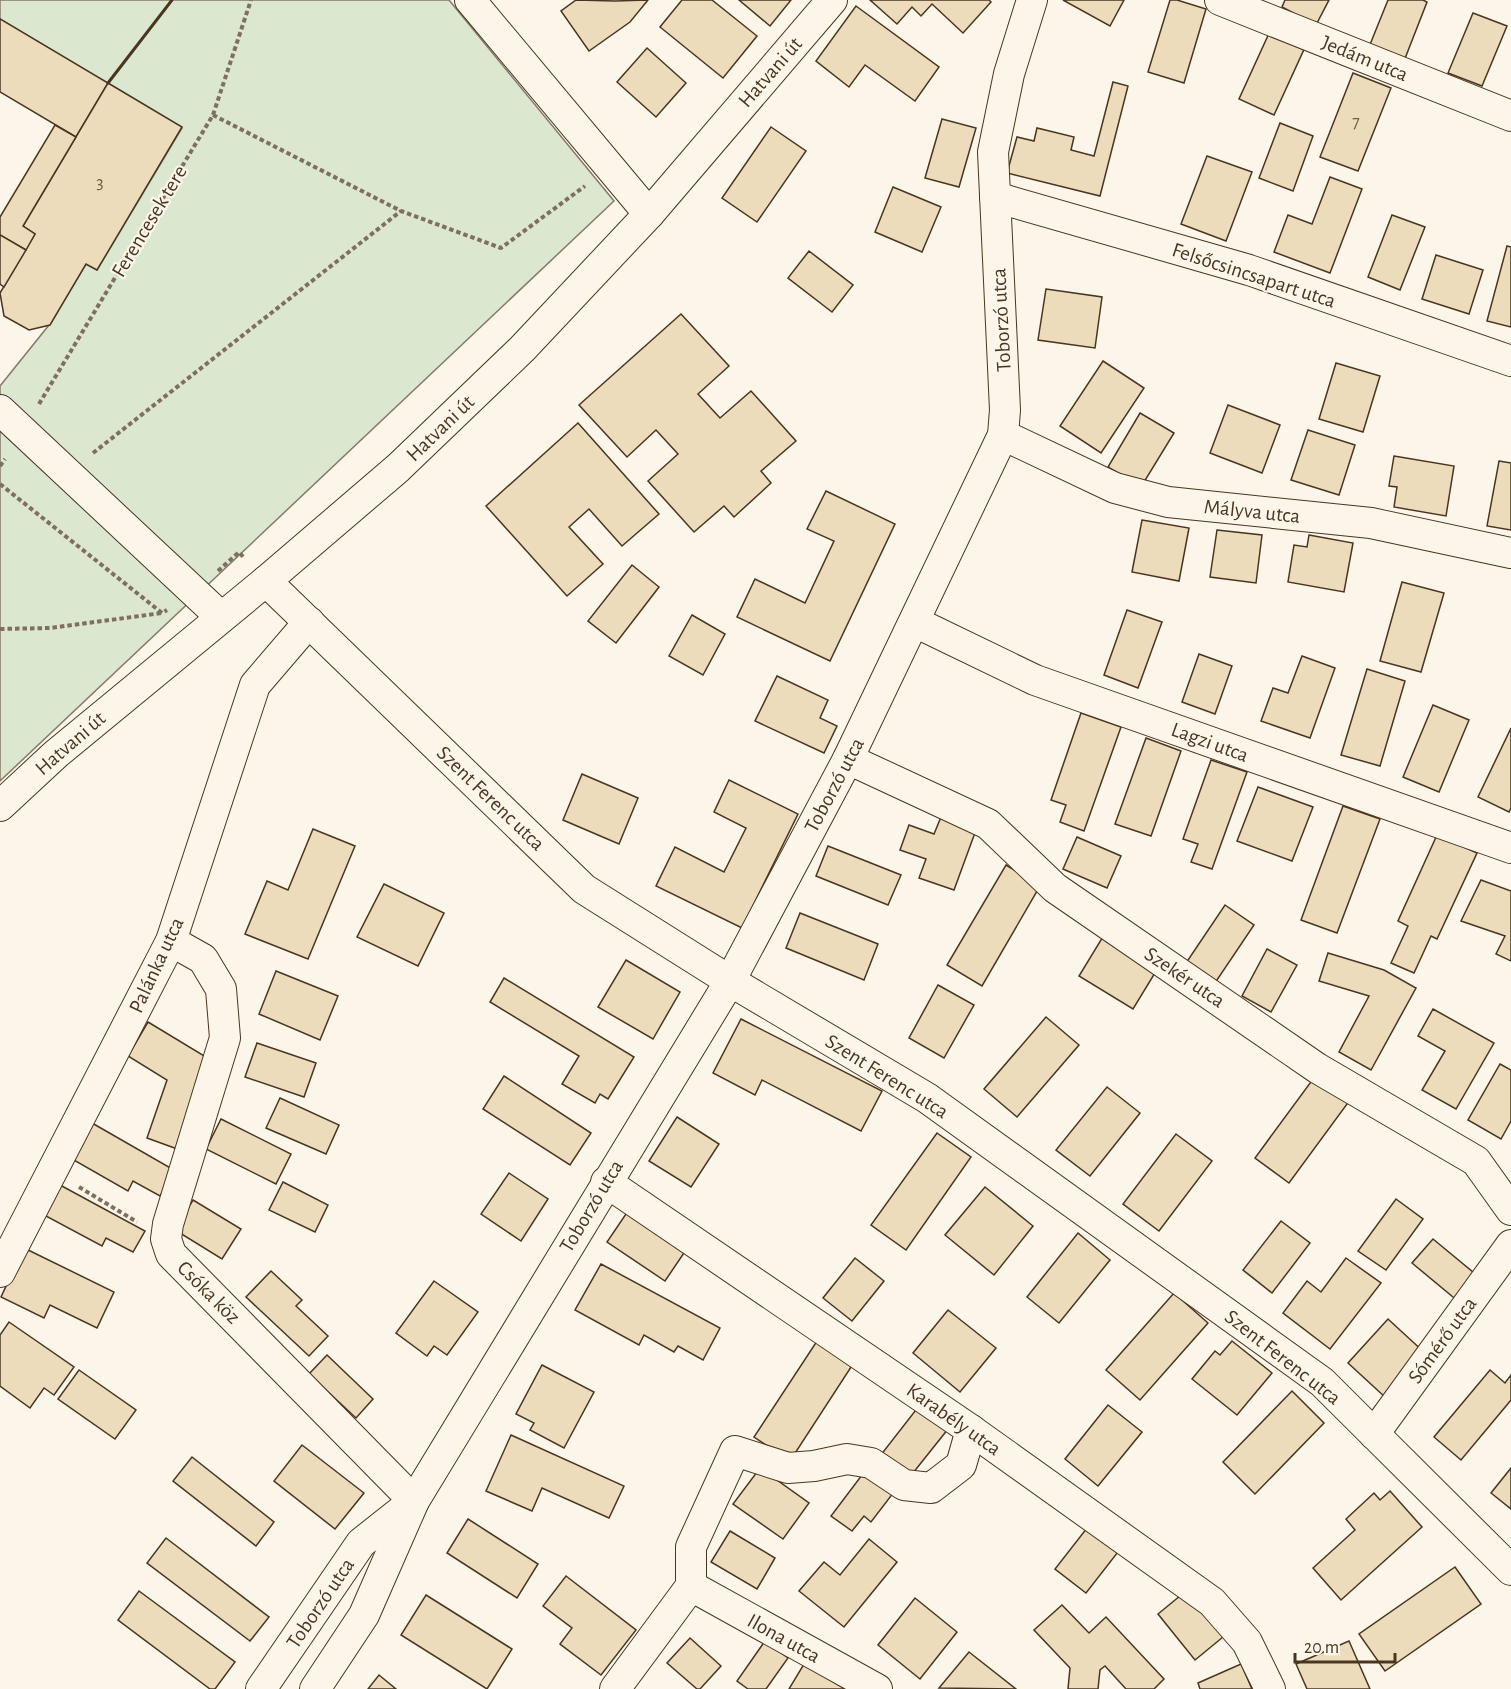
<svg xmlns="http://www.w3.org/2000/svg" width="1511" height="1689" viewBox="0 0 1511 1689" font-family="'Alegreya Sans',sans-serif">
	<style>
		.green { fill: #dce7d0; stroke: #887966; stroke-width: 1.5 }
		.building { fill: #ecdcbc; stroke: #4a3520; stroke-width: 1.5 }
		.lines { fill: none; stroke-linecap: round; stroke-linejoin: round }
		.minor-casing { stroke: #4a3520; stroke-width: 32 }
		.path { stroke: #7f6f5c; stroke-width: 4; stroke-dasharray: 4.5 3; stroke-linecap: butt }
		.minor { stroke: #fbf6e9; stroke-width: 30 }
		.wall { stroke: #4a3520; stroke-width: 3 }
		.labels { text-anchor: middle; stroke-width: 4.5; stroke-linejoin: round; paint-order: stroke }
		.number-label { font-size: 18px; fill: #725f47 }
		.street-label { font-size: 21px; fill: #4a3520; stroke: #fbf6e9 }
	</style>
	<rect width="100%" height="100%" fill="#fbf6e9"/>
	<path class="green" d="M0,0H449L614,201L0,781V386L49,325L86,264L97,270L182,128L0,19Z"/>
	<g class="building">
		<path d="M576,0L615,1L648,0L630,22L589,51L561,11Z"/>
		<path d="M682,0H712L757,36L723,78L660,27Z"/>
		<path d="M739,0H791L770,26Z"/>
		<path d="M870,0H989L991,2L963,33L932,4L921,16L912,7L897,24Z"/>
		<path d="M1063,0H1124L1110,26Z"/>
		<path d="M1170,0H1177L1206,9L1184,83L1148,72Z"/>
		<path d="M1285,0H1329L1316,25L1282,7Z"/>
		<path d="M1388,0H1423L1427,2L1404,61L1369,47Z"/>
		<path d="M856,6L939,67L915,101L865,65L849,87L816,61Z"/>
		<path d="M1473,13L1507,26L1482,86L1448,73Z"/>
		<path d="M0,19L108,83L76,137L0,92Z"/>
		<path d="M1271,29L1306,45L1274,115L1239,99Z"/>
		<path d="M647,48L686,83L656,117L617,82Z"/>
		<path d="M1353,73L1391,88L1358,171L1320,157Z"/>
		<path d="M1113,82L1128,86L1100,196L1007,173L1017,137L1034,141L1037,128L1074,137L1071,150L1094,156Z"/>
		<path d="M108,83L182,127L97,270L86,264L50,325L29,330L4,316L0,293L35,234L23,226Z"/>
		<path d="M942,119L976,128L959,187L925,178Z"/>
		<path d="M1280,123L1313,136L1293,191L1259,178Z"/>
		<path d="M55,125L76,137L23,226L35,234L26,250L0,235V217Z"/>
		<path d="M771,127L806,151L757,222L722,198Z"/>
		<path d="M1207,156L1252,172L1226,241L1181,224Z"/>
		<path d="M1330,177L1362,189L1330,273L1274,252L1288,215L1312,224Z"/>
		<path d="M893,187L941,207L922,252L875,232Z"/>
		<path d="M1392,215L1425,227L1400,290L1368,277Z"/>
		<path d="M0,235L26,250L4,287L0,284Z"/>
		<path d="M1507,246L1511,247V327L1487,321Z"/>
		<path d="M809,251L853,285L832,312L788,278Z"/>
		<path d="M1436,255L1483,270L1469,314L1422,299Z"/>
		<path d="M1046,289L1102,297L1095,348L1038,340Z"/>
		<path d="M681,314L729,366L698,394L720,418L751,391L796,441L761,471L771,483L734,517L724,506L694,532L648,481L678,454L656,430L627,457L579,405Z"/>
		<path d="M1103,361L1144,388L1101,453L1060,426Z"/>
		<path d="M1336,363L1380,376L1363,432L1319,419Z"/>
		<path d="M1228,405L1280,425L1262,473L1210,453Z"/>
		<path d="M1140,413L1174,433L1141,487L1108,467Z"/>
		<path d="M578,423L659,514L622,546L589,509L569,527L603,564L567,596L486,506Z"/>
		<path d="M1308,430L1355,445L1339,495L1291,480Z"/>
		<path d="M1394,456L1454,466L1446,516L1394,507L1397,487L1389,486Z"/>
		<path d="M1499,461L1511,463V530L1487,526Z"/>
		<path d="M826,491L895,524L830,661L737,617L755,579L805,603L834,541L807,529Z"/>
		<path d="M1142,520L1189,528L1179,581L1132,572Z"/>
		<path d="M1217,530L1262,535L1256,583L1210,577Z"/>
		<path d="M1309,535L1353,543L1344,592L1288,582L1294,545L1307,547Z"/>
		<path d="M632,565L659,587L616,643L588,621Z"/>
		<path d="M1402,582L1444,593L1421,672L1380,661Z"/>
		<path d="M1127,610L1162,622L1138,688L1104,675Z"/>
		<path d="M692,615L725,634L703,675L669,656Z"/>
		<path d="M1199,654L1232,666L1215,714L1182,702Z"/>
		<path d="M1302,656L1335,668L1310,738L1261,721L1273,688L1288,693Z"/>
		<path d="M1367,669L1405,681L1380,766L1341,755Z"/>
		<path d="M777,676L828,700L820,718L837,726L824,753L755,721Z"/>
		<path d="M1433,705L1469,720L1439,792L1403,777Z"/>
		<path d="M1081,713L1121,727L1084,831L1060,822L1066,805L1051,800Z"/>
		<path d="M1511,728V808L1509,812L1478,797Z"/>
		<path d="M1146,738L1181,751L1151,836L1115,824Z"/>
		<path d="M1211,760L1247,772L1212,869L1191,862L1198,844L1183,839Z"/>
		<path d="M582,774L638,798L619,844L563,820Z"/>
		<path d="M729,780L798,814L742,928L656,886L675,847L724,872L746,828L714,812Z"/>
		<path d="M1258,787L1313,807L1292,861L1237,841Z"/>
		<path d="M1343,806L1380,819L1337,933L1301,920Z"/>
		<path d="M941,817L976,830L954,890L919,878L926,859L900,850L909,825L934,834Z"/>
		<path d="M313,829L355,846L308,959L245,934L267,881L288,890Z"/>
		<path d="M1437,835L1477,853L1437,939L1431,936L1414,973L1391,963L1408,926L1398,921Z"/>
		<path d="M1077,837L1121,856L1107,888L1063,869Z"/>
		<path d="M828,846L901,875L888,905L816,876Z"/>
		<path d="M1006,865L1040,886L982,986L947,965Z"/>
		<path d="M1481,880L1511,891V961L1496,954L1505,936L1461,921Z"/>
		<path d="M384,884L444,913L418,966L357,937Z"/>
		<path d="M1225,905L1254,925L1215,983L1186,963Z"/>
		<path d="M800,913L878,944L864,980L786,948Z"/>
		<path d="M1104,935L1158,968L1133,1009L1079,976Z"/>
		<path d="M1267,949L1297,965L1271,1012L1242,996Z"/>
		<path d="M1328,953L1384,970L1416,988L1371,1070L1339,1052L1369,996L1319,981Z"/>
		<path d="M626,960L680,992L653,1039L598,1007Z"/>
		<path d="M276,971L338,996L320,1040L259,1014Z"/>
		<path d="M504,978L634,1057L608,1099L600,1094L595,1103L562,1084L579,1056L490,1002Z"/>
		<path d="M938,985L974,1005L944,1058L909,1038Z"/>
		<path d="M1433,1009L1494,1043L1456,1109L1422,1090L1445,1051L1418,1036Z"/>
		<path d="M1046,1017L1079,1045L1017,1117L984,1089Z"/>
		<path d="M741,1019L882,1091L861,1131L762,1080L755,1095L713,1073Z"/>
		<path d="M148,1022L211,1060L180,1150L147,1138L167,1080L128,1056Z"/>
		<path d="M257,1043L316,1063L304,1097L245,1077Z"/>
		<path d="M1500,1064L1511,1070V1121L1501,1139L1468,1120Z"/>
		<path d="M1316,1075L1350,1100L1289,1183L1255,1158Z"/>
		<path d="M504,1076L591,1133L570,1165L483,1109Z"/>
		<path d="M1107,1087L1140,1113L1090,1176L1056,1150Z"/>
		<path d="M280,1098L339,1125L326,1154L266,1128Z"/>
		<path d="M677,1117L719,1144L691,1187L649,1161Z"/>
		<path d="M221,1119L291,1154L276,1184L206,1149Z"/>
		<path d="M92,1123L174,1170L160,1196L133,1181L128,1191L72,1159Z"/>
		<path d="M937,1133L971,1157L906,1250L871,1225Z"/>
		<path d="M1176,1134L1212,1161L1159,1231L1123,1204Z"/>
		<path d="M509,1173L548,1199L521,1241L481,1214Z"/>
		<path d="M283,1182L328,1205L315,1232L269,1210Z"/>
		<path d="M60,1185L145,1231L133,1252L106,1238L102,1246L44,1215Z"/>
		<path d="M985,1187L1033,1226L994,1275L945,1235Z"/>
		<path d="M1396,1199L1423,1219L1386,1270L1358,1251Z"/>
		<path d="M193,1200L241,1229L222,1259L175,1230Z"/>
		<path d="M630,1208L688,1247L665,1281L607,1242Z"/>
		<path d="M1281,1221L1310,1243L1272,1293L1243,1270Z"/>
		<path d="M1078,1233L1110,1260L1059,1323L1027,1297Z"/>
		<path d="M1433,1239L1479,1277L1459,1302L1412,1263Z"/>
		<path d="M24,1248L114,1292L97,1328L50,1305L44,1318L1,1297Z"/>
		<path d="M855,1258L884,1281L852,1321L823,1298Z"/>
		<path d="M1346,1258L1381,1283L1330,1349L1283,1313L1307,1281L1321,1292Z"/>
		<path d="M601,1264L720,1328L703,1360L678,1346L674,1352L644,1335L639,1345L575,1310Z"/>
		<path d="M271,1271L302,1300L296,1306L328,1336L309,1356L246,1297Z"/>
		<path d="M434,1281L478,1312L447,1355L434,1346L427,1356L396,1333Z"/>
		<path d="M1174,1293L1208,1323L1140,1400L1106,1370Z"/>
		<path d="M948,1310L996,1348L960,1392L913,1353Z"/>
		<path d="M1388,1319L1426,1354L1386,1398L1348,1363Z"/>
		<path d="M9,1322L74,1367L54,1395L44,1388L30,1408L0,1386V1335Z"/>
		<path d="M819,1338L855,1361L790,1461L754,1437Z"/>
		<path d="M1232,1341L1272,1373L1237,1415L1192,1379L1215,1351L1220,1355Z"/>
		<path d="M327,1355L373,1399L356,1418L309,1374Z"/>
		<path d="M542,1365L594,1392L564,1448L530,1430L534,1423L516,1414Z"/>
		<path d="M79,1370L136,1410L115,1439L58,1399Z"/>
		<path d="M1490,1370L1505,1383L1511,1375V1400L1461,1460L1434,1437Z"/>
		<path d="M1292,1391L1324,1423L1255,1494L1223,1462Z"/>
		<path d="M1108,1405L1142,1432L1098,1486L1065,1459Z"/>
		<path d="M919,1406L948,1429L909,1478L880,1456Z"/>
		<path d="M511,1435L624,1486L609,1518L542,1488L532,1511L486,1491Z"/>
		<path d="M302,1445L364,1493L335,1529L274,1481Z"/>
		<path d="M192,1457L274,1522L256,1546L173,1481Z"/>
		<path d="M760,1468L809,1503L783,1539L733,1504Z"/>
		<path d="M1511,1468V1509L1491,1493Z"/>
		<path d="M865,1471L894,1492L871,1522L864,1516L852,1531L831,1516Z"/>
		<path d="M1390,1491L1422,1527L1341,1600L1313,1568L1355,1530L1346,1519L1374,1493L1380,1500Z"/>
		<path d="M468,1519L538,1564L517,1598L447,1553Z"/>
		<path d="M1087,1528L1118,1552L1086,1593L1055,1569Z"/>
		<path d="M730,1531L775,1558L757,1589L711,1562Z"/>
		<path d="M166,1538L269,1617L250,1641L147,1563Z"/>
		<path d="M869,1539L897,1562L844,1627L799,1591L824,1562L840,1575Z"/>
		<path d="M1455,1567L1481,1604L1385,1671L1359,1634Z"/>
		<path d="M566,1576L636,1630L601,1675L560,1644L572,1628L543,1606Z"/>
		<path d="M139,1591L235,1662L215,1689H210L118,1620Z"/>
		<path d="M1186,1591L1223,1637L1195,1660L1158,1614Z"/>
		<path d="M426,1595L512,1649L487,1689L401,1635Z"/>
		<path d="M915,1598L957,1632L920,1679L878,1645Z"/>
		<path d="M1062,1605L1089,1633L1106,1617L1164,1679L1154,1689H1126L1105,1666L1100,1670L1098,1689H1068L1070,1668L1034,1630Z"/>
		<path d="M690,1638L721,1666L700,1689H697L667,1663Z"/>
		<path d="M765,1641L788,1658L766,1689H748L737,1681Z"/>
		<path d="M1349,1641L1370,1689H1307L1296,1664Z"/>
		<path d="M969,1652L1016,1689L939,1688Z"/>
		<path d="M804,1664L845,1689H789Z"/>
		<path d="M1241,1664L1252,1689H1200L1198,1683Z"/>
		<path d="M379,1675L396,1689H368Z"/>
	</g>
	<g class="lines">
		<defs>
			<g id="minor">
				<path d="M470,0L649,214"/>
				<path d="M1220,0L1511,116"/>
				<path d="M995,197L1249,270L1511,361"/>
				<path d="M0,410L221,617"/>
				<path d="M1003,435L1115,488L1168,502L1371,523L1511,553"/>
				<path d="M266,581L584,889L730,981L927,1098L1322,1382L1511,1570"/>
				<path d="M915,622L1035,680L1511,848"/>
				<path d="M848,759L988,824L1055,888L1317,1068L1476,1161L1511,1210"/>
				<path d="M0,806L56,754L266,581L398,468L522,349L649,214L832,0"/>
				<path d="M171,941L203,959L221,989L225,1038L168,1224L166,1239L171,1254L414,1501L364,1615L315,1689"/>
				<path d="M606,1182L971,1430L1212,1602L1247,1642L1270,1689"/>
				<path d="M0,1272L171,941L255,685L309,622"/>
				<path d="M1374,1434L1511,1245"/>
				<path d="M691,1586L877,1689"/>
				<path d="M261,1689L361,1543L414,1501L730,981L848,759L1003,435L1005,410L993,152L1009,74L1032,0"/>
				<path d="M615,1689L691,1586V1547L735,1451L788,1468L814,1466L847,1459L871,1463L904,1485L931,1488L961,1465L971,1430"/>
			</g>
		</defs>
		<use href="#minor" class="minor-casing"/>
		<g class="path">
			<path d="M213,115L401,211L501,248L585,186"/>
			<path d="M39,404L213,115L251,0"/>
			<path d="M93,453L401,211"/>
			<path d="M0,466L5,459"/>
			<path d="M0,484L162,613L167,610"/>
			<path d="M218,571L239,552L245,559"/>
			<path d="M0,629L50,628L162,613"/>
			<path d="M79,1187L137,1222"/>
		</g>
		<use href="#minor" class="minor"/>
		<path class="wall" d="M108,83L172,0"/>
	</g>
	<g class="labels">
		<g class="number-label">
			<text x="1356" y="128">7</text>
			<text x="100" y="188">3</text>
		</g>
		<g class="street-label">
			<text transform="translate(1365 58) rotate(22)" y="7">Jedám utca</text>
			<text transform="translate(770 72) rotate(-49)" y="7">Hatvani út</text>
			<text transform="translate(149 221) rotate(-59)" y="7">Ferencesek tere</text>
			<text transform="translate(1254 275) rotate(18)" y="7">Felsőcsincsapart utca</text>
			<text transform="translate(1001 320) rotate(-93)" y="7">Toborzó utca</text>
			<text transform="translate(440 428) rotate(-44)" y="7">Hatvani út</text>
			<text transform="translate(1252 511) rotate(6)" y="7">Mályva utca</text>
			<text transform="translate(1210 742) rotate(20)" y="7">Lagzi utca</text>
			<text transform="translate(70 743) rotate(-41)" y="7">Hatvani út</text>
			<text transform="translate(834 785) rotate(-62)" y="7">Toborzó utca</text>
			<text transform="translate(491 798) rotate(44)" y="7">Szent Ferenc utca</text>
			<text transform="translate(156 965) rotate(-65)" y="7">Palánka utca</text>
			<text transform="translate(1185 977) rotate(34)" y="7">Szekér utca</text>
			<text transform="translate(887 1076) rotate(32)" y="7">Szent Ferenc utca</text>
			<text transform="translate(591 1206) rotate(-59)" y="7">Toborzó utca</text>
			<text transform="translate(209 1292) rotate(45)" y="7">Csóka köz</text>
			<text transform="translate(1442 1340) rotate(-54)" y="7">Sómérő utca</text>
			<text transform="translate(1283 1357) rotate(38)" y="7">Szent Ferenc utca</text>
			<text transform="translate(954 1419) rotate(35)" y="7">Karabély utca</text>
			<text transform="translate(320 1603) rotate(-56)" y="7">Toborzó utca</text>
			<text transform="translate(784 1638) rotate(29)" y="7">Ilona utca</text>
		</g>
	</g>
	<path d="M1295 1653v9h100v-9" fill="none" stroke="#4a3520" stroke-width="3"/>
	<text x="1304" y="1653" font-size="18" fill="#4a3520" stroke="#fbf6e9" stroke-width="4.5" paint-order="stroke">20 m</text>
</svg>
